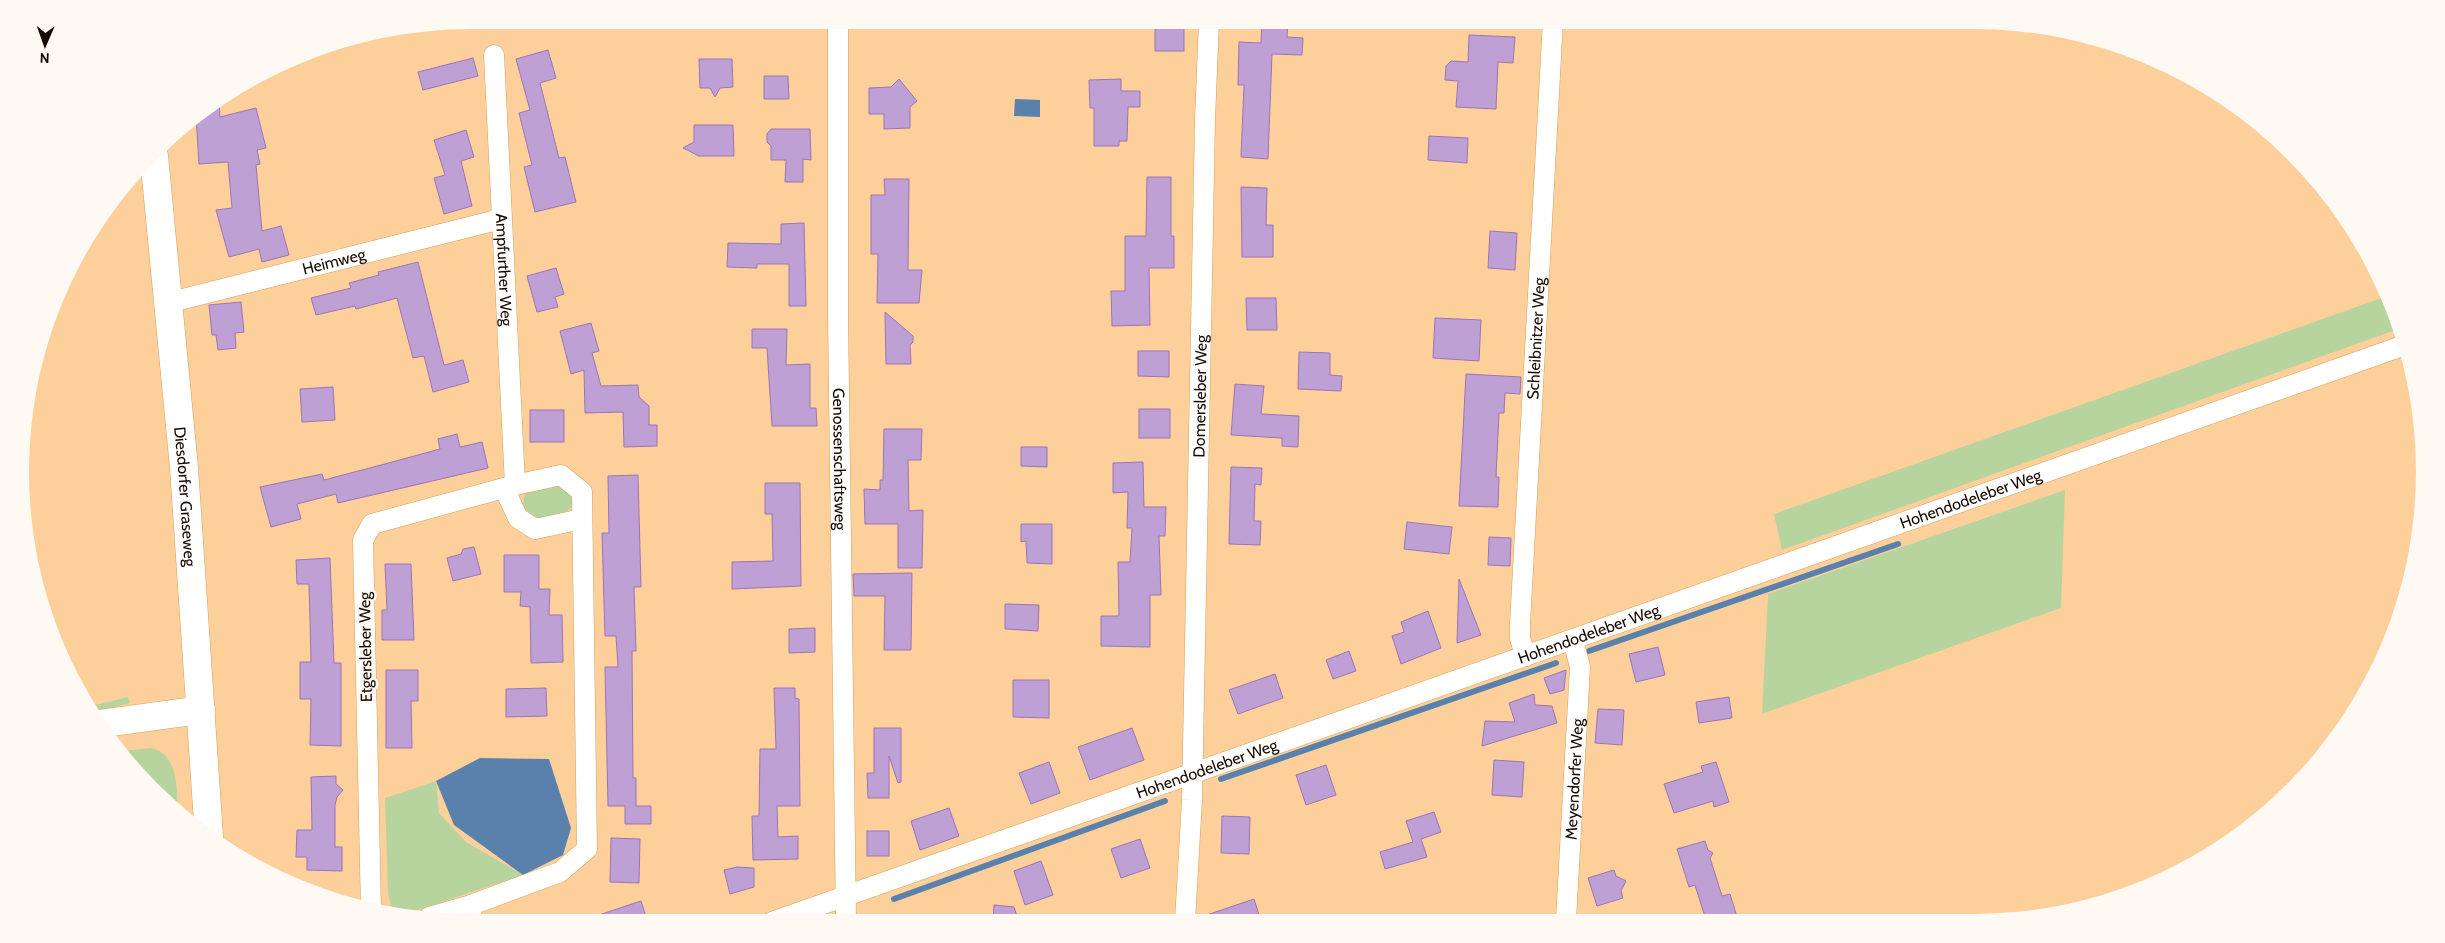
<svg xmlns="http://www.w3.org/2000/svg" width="2445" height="943" viewBox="0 0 2445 943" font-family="Cabin,sans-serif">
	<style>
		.green { fill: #b7d49e }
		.water { fill: #5981ac }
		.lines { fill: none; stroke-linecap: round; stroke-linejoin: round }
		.stream { stroke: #5981ac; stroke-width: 6 }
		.building { fill: #bfa0d4; stroke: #9c74b6 }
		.minor-casing { stroke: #d6a05c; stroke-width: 21 }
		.secondary-casing { stroke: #d6a05c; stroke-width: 29 }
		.minor { stroke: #fff; stroke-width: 20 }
		.secondary { stroke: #fff; stroke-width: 28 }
		.labels { text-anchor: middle; stroke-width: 5; stroke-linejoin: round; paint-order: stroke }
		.street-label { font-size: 16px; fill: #180900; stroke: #fff9f3 }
	</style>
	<rect width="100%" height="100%" fill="#fdd09b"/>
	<g class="green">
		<path d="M2387,296L2401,328L1782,550L1774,514Z"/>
		<path d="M562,485L572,497L574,505C563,518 543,519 527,517L523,503L525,494L537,488Z"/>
		<path d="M2065,490L2061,608L1762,714L1768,594Z"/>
		<path d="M128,697L130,703L91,713L88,707Z"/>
		<path d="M151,748C177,753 178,788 177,809L123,751Z"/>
		<path d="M436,781L439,813L466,842L523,875L406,914L391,908L388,892L385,798Z"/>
	</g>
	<g class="water">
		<path d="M1015,99L1040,100V117L1014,116Z"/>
		<path d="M480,758L549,759L571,828L563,855L523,875L454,825L436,781Z"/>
	</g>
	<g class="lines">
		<g class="stream">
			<path d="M1589,651L1898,544"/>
			<path d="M1221,779L1556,663"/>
			<path d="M894,899L1165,801"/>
		</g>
	</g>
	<g class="building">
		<rect x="1155" y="20" width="29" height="31"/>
		<path d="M1262,20H1288L1287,37L1303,38L1302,55L1272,54L1268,159L1241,157L1244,85H1238L1239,42L1261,43Z"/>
		<path d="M1469,35L1515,37L1513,63L1498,62L1496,109L1456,107L1458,81L1445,80L1446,66L1451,61L1468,62Z"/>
		<path d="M548,50L556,78L540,83L559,158L565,157L576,202L535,212L524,167L532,165L519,113L530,110L516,59Z"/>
		<path d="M473,58L478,76L423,90L418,72Z"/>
		<path d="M699,59H732L733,87L720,88L715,97L710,88H700Z"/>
		<path d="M764,76H788L789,99H764Z"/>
		<path d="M899,79L917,101L910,107V128L884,129V114H869V88L891,87Z"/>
		<path d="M1121,79V91H1140V107H1128L1127,141H1119V146H1094V108H1090L1089,80Z"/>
		<path d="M219,100L220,117L256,108L266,148L257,150L260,164L256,165L262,231L281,226L289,255L262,262L259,249L229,257L216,210L232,208L228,162L199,164L196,116Z"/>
		<path d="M694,125H733L734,156H699L683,148L694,142Z"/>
		<path d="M771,129H810L811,160L803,159V182H785L786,160H771V146L767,142V134Z"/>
		<path d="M466,130L474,157L461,161L472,206L444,214L434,178L445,175L434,140Z"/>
		<path d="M1429,136L1468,138L1467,163L1428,160Z"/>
		<path d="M1147,177H1171V236H1174V268H1149L1150,325L1112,326L1111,291H1125V236H1146Z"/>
		<path d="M884,179H909L908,270H922L919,303H877L878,254H871V195H885Z"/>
		<path d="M1241,187L1267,188L1266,225H1273V257H1242Z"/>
		<path d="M804,223L806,306H789V264H757V268L727,267L728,243L781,244V224Z"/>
		<path d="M1490,231L1517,233L1515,270L1488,268Z"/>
		<path d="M418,262L444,365L463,360L469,382L433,392L424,356L413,358L397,298L356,309L355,306L316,315L311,298L351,288L349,283L379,275L378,272Z"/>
		<path d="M556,268L564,294L555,297L558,307L537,312L527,276Z"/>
		<path d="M1246,298H1276L1277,330H1247Z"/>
		<path d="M241,302L244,332L235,333L236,348L218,350L216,335H212L209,305Z"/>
		<path d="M885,312L913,336V342L910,345L911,364H886Z"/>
		<path d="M1435,318L1481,320L1479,361L1433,358Z"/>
		<path d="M591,323L599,351L592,353L601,386L638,385L639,397L649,406V425H657V446L624,447L623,412L585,413L584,370L571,374L560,331Z"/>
		<path d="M752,329H787L786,365L810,364V408H816L817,426H772L767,348H752Z"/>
		<path d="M1138,351H1169V377L1138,376Z"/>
		<path d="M1299,352L1330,353V375L1342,376L1341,391L1298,389Z"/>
		<path d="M1466,374L1521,377L1520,394L1505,393L1504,413H1499L1496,477H1499L1498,507L1459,506Z"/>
		<path d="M1235,384L1264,386L1261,414L1299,416L1298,447L1282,446V438L1231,435Z"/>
		<path d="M333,387L335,420L302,422L300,389Z"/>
		<rect x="1139" y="409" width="31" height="29"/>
		<rect x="530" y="410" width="34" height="32"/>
		<path d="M884,429H922L921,460H908L909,511L923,510L922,568H898V524H865L864,489L880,490V480H883Z"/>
		<path d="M457,434L460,447L482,442L488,468L338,503L336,494L297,504L301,519L271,527L260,487L322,474L324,480L381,465L440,449L438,439Z"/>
		<path d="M1021,447H1047V467L1021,466Z"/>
		<path d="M1143,462L1144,507H1166L1165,536H1159L1161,595H1150V647L1101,646V616H1119L1118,562H1130L1132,528H1127L1128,492L1113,493V463Z"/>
		<path d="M1231,467L1262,468L1261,485L1255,484L1254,521H1261L1260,545L1229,544Z"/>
		<path d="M638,475L641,587H634L636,651H632L633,778H636V806H651V824H625V806H608L605,667H618L616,636H605L602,533H609L608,476Z"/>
		<path d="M765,483H800L801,586L732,589V562L773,561L772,514H765Z"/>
		<path d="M1407,522L1452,527L1449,554L1404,549Z"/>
		<path d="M1021,524H1052V564L1027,563L1026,541L1021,542Z"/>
		<path d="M1489,537L1511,538L1510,566L1488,565Z"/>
		<path d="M474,547L481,574L453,581L447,558L461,554L463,549Z"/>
		<path d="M504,555H539V589H550L549,615H562L563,662L531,663L530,607L520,606L521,592H504Z"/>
		<path d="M330,558L334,663H341V746L310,745L311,699H300V662H311L310,619L309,584H297L296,560Z"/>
		<path d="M385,564H411L414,640H382V610H387Z"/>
		<path d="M912,573L911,650H884L885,596H854L853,574Z"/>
		<path d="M1459,579L1481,635L1457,643Z"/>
		<path d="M1005,604L1039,605L1038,631L1005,629Z"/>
		<path d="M1428,611L1441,648L1401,664L1392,636L1404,632L1401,622Z"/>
		<path d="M815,628V652L789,653V629Z"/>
		<path d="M1658,647L1665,675L1636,682L1629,654Z"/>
		<path d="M1349,651L1356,671L1333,679L1326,660Z"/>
		<path d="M386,670H418V701H411L412,748H386Z"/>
		<path d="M1566,670L1564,690L1550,694L1544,678Z"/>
		<path d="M1275,674L1283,698L1238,714L1229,690Z"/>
		<path d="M1013,680H1049V718L1013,717Z"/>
		<path d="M546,688L547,716L506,717V689Z"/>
		<path d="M774,688H795V698L799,699L800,806H777L778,837L798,836V859L753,860L752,816H759L760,749H776Z"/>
		<path d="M1534,694L1535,705L1552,706L1557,723L1482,746L1485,721L1515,722L1509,703Z"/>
		<path d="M1729,697L1732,718L1699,723L1696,702Z"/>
		<path d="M1598,709L1624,710L1622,745L1595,743Z"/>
		<path d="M874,728H901V782L898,783L889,756V798H868L867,773H874Z"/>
		<path d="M1132,728L1144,760L1090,780L1078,747Z"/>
		<path d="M1494,760L1524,762L1522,797L1492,795Z"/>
		<path d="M1049,762L1060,793L1031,804L1019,773Z"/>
		<path d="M1716,762L1729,802L1714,807L1713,801L1674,813L1664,784L1703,772L1701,766Z"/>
		<path d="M1326,765L1336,795L1306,805L1296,775Z"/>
		<path d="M336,776V784L343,790L337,797L335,805V847H342V871L307,870V857H296L297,830H312L311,777Z"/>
		<path d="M949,808L959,836L920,850L911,821Z"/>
		<path d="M1434,812L1441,832L1421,839L1427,857L1385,869L1380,852L1413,842L1406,821Z"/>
		<path d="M1222,816L1250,817L1249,854L1221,853Z"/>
		<rect x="867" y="831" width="22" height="25"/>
		<path d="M611,838L640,839L639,883L610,882Z"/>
		<path d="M1140,839L1150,868L1121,878L1111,849Z"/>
		<path d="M1705,841L1708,850L1713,853L1710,858L1722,896L1730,894L1738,920H1706L1695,885L1689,887L1677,849Z"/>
		<path d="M1041,861L1053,895L1025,905L1014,871Z"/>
		<path d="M737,867L754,868V887L730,894L724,870Z"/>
		<path d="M1614,870L1616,876L1626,881L1621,891L1623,898L1597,906L1588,878Z"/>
		<path d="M1254,899L1261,921H1198V918Z"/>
		<path d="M641,901L648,923H585L584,920Z"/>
		<path d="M994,905L1014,907L1019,922H993Z"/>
	</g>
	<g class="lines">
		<defs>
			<g id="minor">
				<path id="s1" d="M838,20V316L846,922"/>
				<path id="s2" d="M494,55L515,485"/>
				<path id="s3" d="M167,303L501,219"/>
				<path d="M504,488L518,518L535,529L582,519"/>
				<path id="s4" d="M1526,656L1520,639V624L1553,20"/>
				<path d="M371,910L363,540L372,524L515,485L561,475L582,492L587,849L560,872L471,905"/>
				<path d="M429,917L471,905L472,923"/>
				<path id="s5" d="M1566,920L1580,667L1573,640"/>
				<path id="s6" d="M1185,921L1192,800L1205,120L1209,20"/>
				<path id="s7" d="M772,922L2405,345"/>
			</g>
			<g id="secondary">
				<path id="s8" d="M154,156L184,468L209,837"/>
				<path d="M98,724L201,710"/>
			</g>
		</defs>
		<use href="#minor" class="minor-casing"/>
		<use href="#secondary" class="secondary-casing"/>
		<use href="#minor" class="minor"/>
		<use href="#secondary" class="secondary"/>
	</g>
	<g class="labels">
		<g class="street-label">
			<text dy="6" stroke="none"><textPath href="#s3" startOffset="172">Heimweg</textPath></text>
			<text dy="6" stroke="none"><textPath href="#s2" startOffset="215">Ampfurther Weg</textPath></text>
			<text dy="6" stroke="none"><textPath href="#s4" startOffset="319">Schleibnitzer Weg</textPath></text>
			<text dy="6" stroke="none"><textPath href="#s6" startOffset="525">Domersleber Weg</textPath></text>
			<text dy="6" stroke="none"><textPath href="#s1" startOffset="439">Genossenschaftsweg</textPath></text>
			<text dy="6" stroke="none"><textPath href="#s8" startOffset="342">Diesdorfer Graseweg</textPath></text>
			<text dy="6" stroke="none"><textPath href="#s7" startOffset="1271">Hohendodeleber Weg</textPath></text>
			<text dy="6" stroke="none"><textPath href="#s7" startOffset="866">Hohendodeleber Weg</textPath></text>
			<text transform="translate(365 647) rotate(-91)" y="6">Etgersleber Weg</text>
			<text dy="6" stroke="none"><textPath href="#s7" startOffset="461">Hohendodeleber Weg</textPath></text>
			<text dy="6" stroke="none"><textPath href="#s5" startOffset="141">Meyendorfer Weg</textPath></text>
		</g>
	</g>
	<path d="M0 0H2445V943H0ZM471 29H1974A442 442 0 0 1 2416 471V472A442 442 0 0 1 1974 914H471A442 442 0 0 1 29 472V471A442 442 0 0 1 471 29Z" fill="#fff9f3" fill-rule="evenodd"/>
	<g transform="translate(45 45) rotate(182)" stroke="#fff9f3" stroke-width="4" paint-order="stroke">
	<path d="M0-4L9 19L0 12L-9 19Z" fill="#180900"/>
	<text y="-8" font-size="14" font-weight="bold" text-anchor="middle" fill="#180900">N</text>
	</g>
</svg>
